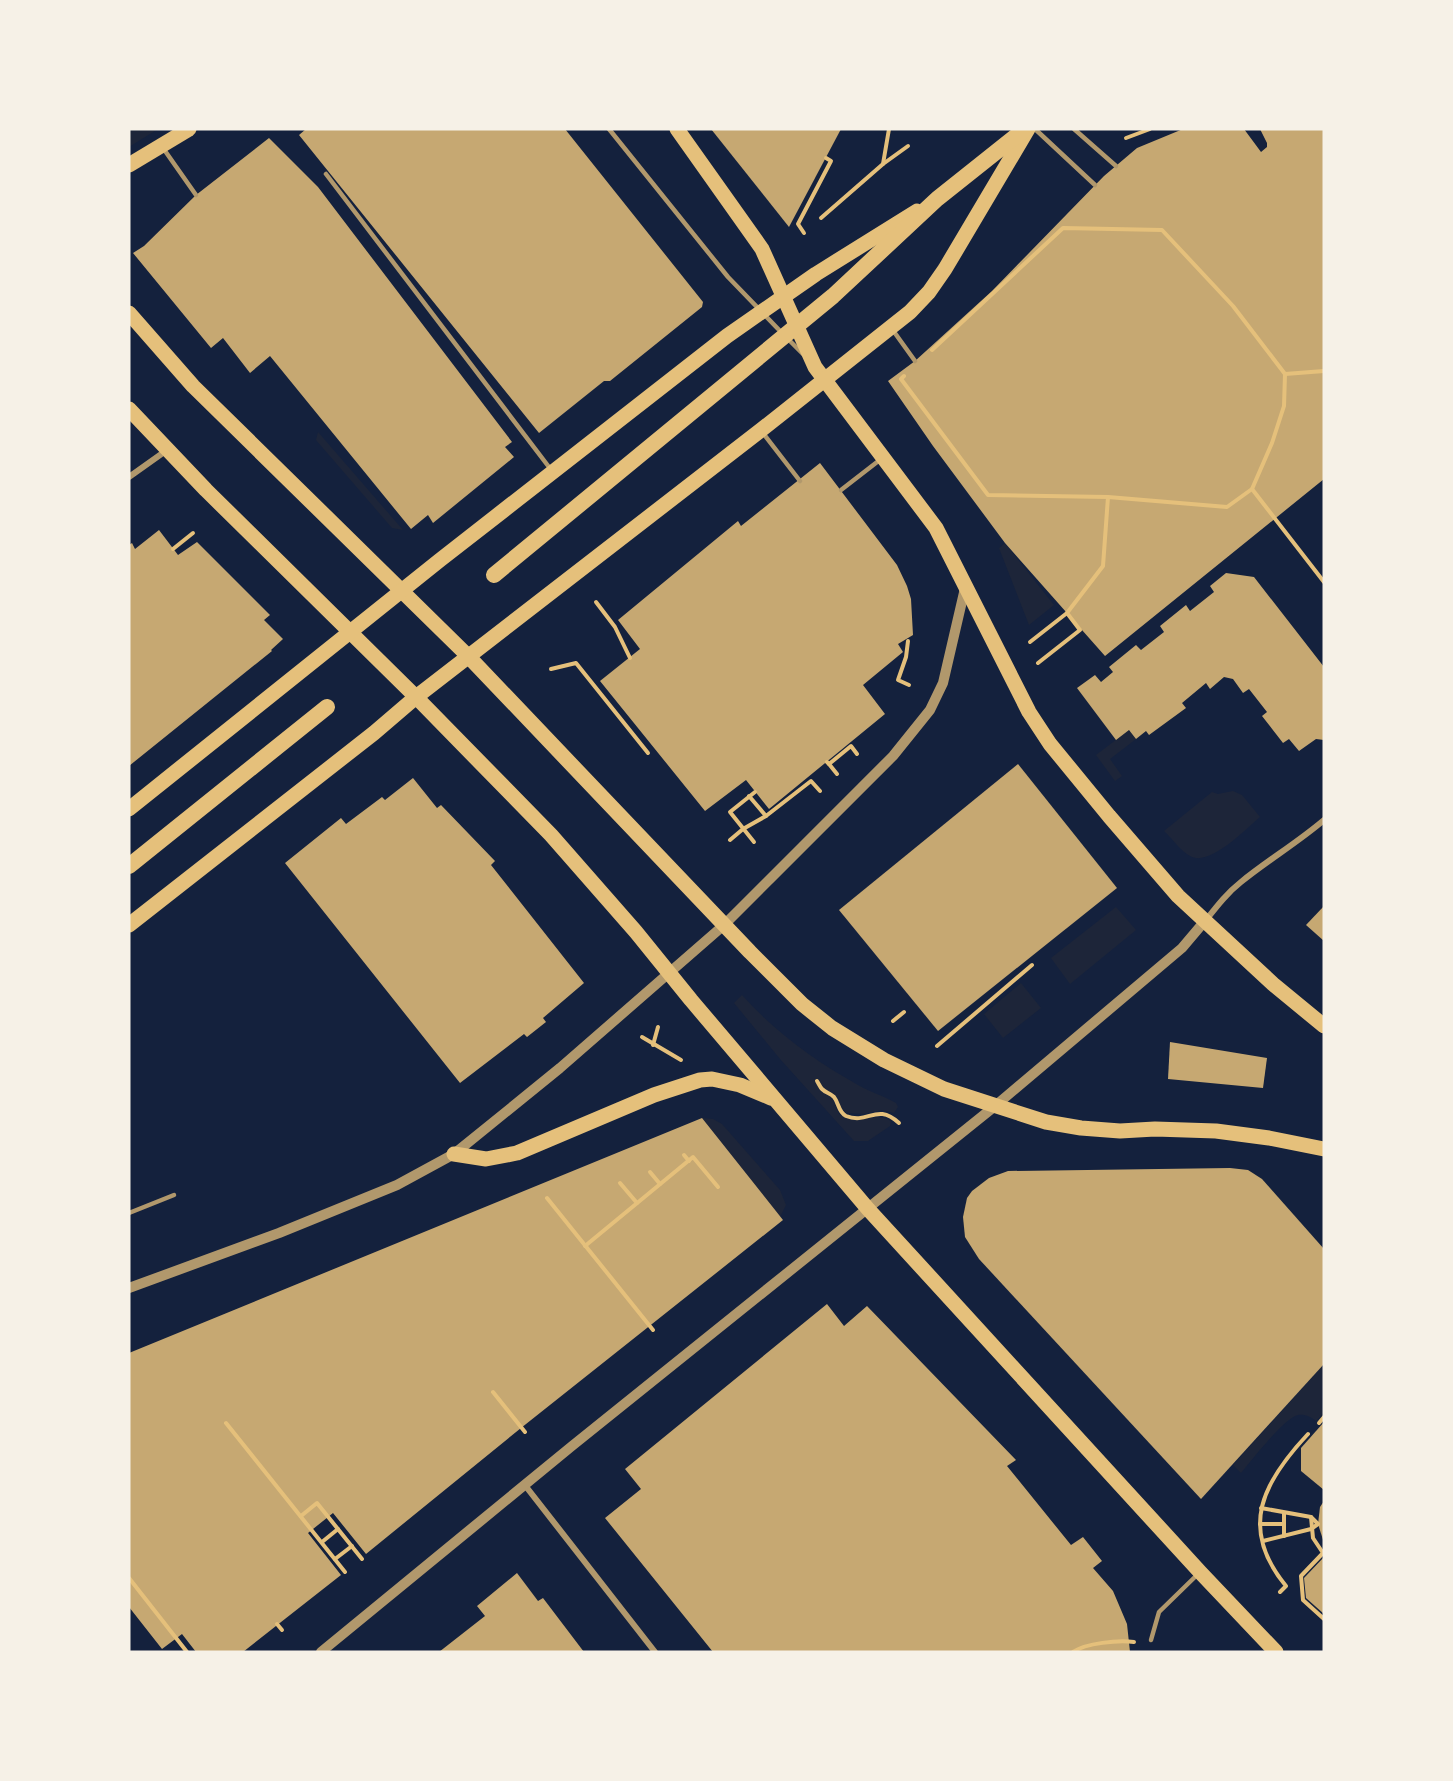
<svg xmlns="http://www.w3.org/2000/svg" width="1453" height="1781" viewBox="0 0 1453 1781" font-family="Roboto,sans-serif">
	<style>
		.green { fill: #1d2539 }
		.building { fill: #c6a872 }
		.lines { fill: none; stroke-linecap: round; stroke-linejoin: round }
		.path { stroke: #e5c07b; stroke-width: 4 }
		.service { stroke: #b1986c; stroke-width: 4.5 }
		.minor { stroke: #b1986c; stroke-width: 6 }
		.tertiary { stroke: #b1986c; stroke-width: 10 }
		.primary { stroke: #e5c07b; stroke-width: 15 }
		.trunk { stroke: #e5c07b; stroke-width: 16 }
	</style>
	<rect width="100%" height="100%" fill="#14213d"/>
	<g class="green">
		<path d="M129,129H158L129,147Z"/>
		<path d="M318,432L403,530L392,528L316,440Z"/>
		<path d="M1005,543L1054,605L1029,625L999,548Z"/>
		<path d="M1129,730L1136,739L1110,759L1122,776L1115,781L1096,755Z"/>
		<path d="M1233,791L1242,795L1260,817C1246,829 1211,865 1192,857C1181,852 1173,839 1164,831L1212,792L1218,794Z"/>
		<path d="M1116,907L1136,930L1070,984L1051,958Z"/>
		<path d="M1021,983L1041,1008L1003,1038L984,1014Z"/>
		<path d="M742,995C775,1032 815,1061 858,1085C870,1092 884,1096 896,1103L898,1107L894,1113L882,1110L864,1114L846,1113L841,1107L837,1097L824,1088L818,1079L816,1080C819,1090 824,1090 830,1096C835,1101 836,1110 840,1115C859,1125 875,1111 891,1121L890,1126L868,1141H854L780,1059L734,1003Z"/>
		<path d="M702,1118L713,1119L722,1124L780,1190L786,1205L780,1217Z"/>
		<path d="M1324,1364C1324,1375 1320,1407 1323,1414L1316,1421C1311,1417 1305,1414 1298,1415C1283,1419 1252,1460 1241,1473L1233,1465Z"/>
	</g>
	<g class="building">
		<path d="M306,129H565L703,302L702,307L610,381H604L539,433L299,135Z"/>
		<path d="M711,129H841L789,227Z"/>
		<path d="M1183,129H1244L1261,152L1267,147V143L1260,129H1324V479L1105,656L1005,543L933,446L888,381L915,361L992,291L1104,176L1137,148Z"/>
		<path d="M269,138L318,187L512,442L505,447L514,457L433,523L428,515L411,529L270,356L250,373L223,338L211,348L133,253L144,246L196,195Z"/>
		<path d="M820,463L897,565L907,586L911,599L913,635L898,644L903,652L863,685L885,714L769,809L746,780L705,811L600,681L640,649L618,620L738,521L741,526Z"/>
		<path d="M159,530L178,555L197,542L270,615L264,620L283,639L271,650L272,651L129,766V545L132,543L135,549Z"/>
		<path d="M1226,573L1254,577L1324,667V740L1316,739L1299,751L1289,739L1283,743L1262,716L1267,712L1249,689L1243,693L1233,679L1224,677L1210,689L1206,683L1182,703L1186,708L1149,735L1146,731L1136,739L1129,730L1116,740L1077,688L1095,675L1101,682L1113,672L1109,667L1136,645L1141,650L1164,632L1160,626L1186,605L1190,611L1214,592L1210,586Z"/>
		<path d="M1018,764L1117,888L938,1031L839,910Z"/>
		<path d="M413,778L437,808L441,805L495,861L491,865L584,983L543,1018L546,1022L527,1037L524,1034L460,1083L285,863L341,818L346,824L382,797L385,800Z"/>
		<path d="M1324,906V941L1306,925Z"/>
		<path d="M1170,1042L1267,1058L1263,1088L1168,1079Z"/>
		<path d="M702,1118L783,1220L521,1428L366,1554L333,1513L308,1533L341,1575L243,1652H196L182,1634L162,1649L129,1607V1353Z"/>
		<path d="M1230,1168L1248,1170L1262,1179L1324,1249V1364L1201,1499L979,1259L965,1237L963,1217L967,1198L972,1191L989,1178L1008,1171Z"/>
		<path d="M827,1304L844,1326L867,1306L1016,1460L1007,1466L1071,1545L1083,1537L1102,1561L1093,1568L1113,1591L1127,1624L1130,1652H713L605,1518L641,1489L625,1469Z"/>
		<path d="M1324,1422V1490L1301,1471V1448Z"/>
		<path d="M1324,1501V1543L1318,1524L1320,1507Z"/>
		<path d="M1324,1557V1614L1306,1598L1304,1578Z"/>
		<path d="M517,1573L538,1601L543,1598L584,1652H439L485,1616L477,1606Z"/>
	</g>
	<g class="lines">
		<g class="path">
			<path d="M1126,138L1150,129"/>
			<path d="M883,164L889,129"/>
			<path d="M821,218L883,164L908,146"/>
			<path d="M804,233L798,224L831,161L826,158"/>
			<path d="M932,350L1063,228L1162,230L1233,306L1285,374L1284,406L1272,443L1252,489L1227,507L1108,497L1103,566L1067,613L1080,630L1038,663"/>
			<path d="M1285,374L1324,371"/>
			<path d="M904,376L901,379L988,495L1108,497"/>
			<path d="M1252,489L1324,582"/>
			<path d="M173,549L193,533"/>
			<path d="M596,602L615,627L630,658"/>
			<path d="M908,641L906,657L898,680L909,685"/>
			<path d="M1030,642L1067,613"/>
			<path d="M551,669L576,663L648,753"/>
			<path d="M827,762L829,764L851,746L857,754"/>
			<path d="M829,764L837,774"/>
			<path d="M749,796L766,816L811,781L820,791"/>
			<path d="M730,840L743,829L766,816"/>
			<path d="M754,842L730,812L755,792"/>
			<path d="M893,1021L904,1012"/>
			<path d="M642,1037L681,1060"/>
			<path d="M653,1045L658,1027"/>
			<path d="M937,1046L1032,965"/>
			<path d="M817,1081C819,1084 820,1087 822,1089C826,1093 830,1093 834,1097C839,1103 838,1112 846,1116C869,1125 876,1102 899,1123"/>
			<path d="M684,1155L689,1161"/>
			<path d="M650,1172L660,1184"/>
			<path d="M620,1183L637,1203"/>
			<path d="M547,1198L653,1330"/>
			<path d="M585,1246L693,1157L718,1187"/>
			<path d="M493,1392L525,1432"/>
			<path d="M226,1423L345,1572"/>
			<path d="M1319,1423L1324,1417"/>
			<path d="M1261,1508L1311,1517L1318,1524L1311,1529L1263,1541"/>
			<path d="M1284,1513V1536"/>
			<path d="M301,1516L317,1503L362,1559"/>
			<path d="M1311,1517L1313,1538L1323,1553L1301,1576L1303,1600L1324,1619"/>
			<path d="M1260,1524H1283"/>
			<path d="M322,1542L338,1529"/>
			<path d="M335,1559L352,1546"/>
			<path d="M129,1578L187,1652"/>
			<path d="M1280,1592L1286,1586C1238,1528 1263,1482 1308,1434"/>
			<path d="M277,1624L282,1630"/>
			<path d="M1073,1652C1086,1643 1118,1640 1134,1642"/>
		</g>
		<g class="service">
			<path d="M609,129L728,277L782,333"/>
			<path d="M1035,129L1095,185"/>
			<path d="M1074,129L1116,166"/>
			<path d="M163,148L196,195"/>
			<path d="M326,174L552,471"/>
			<path d="M892,329L915,361"/>
			<path d="M788,339L803,354"/>
			<path d="M763,433L800,481"/>
			<path d="M841,490L881,459"/>
			<path d="M129,1213L174,1195"/>
			<path d="M1151,1640L1159,1612L1198,1574"/>
		</g>
		<g class="minor">
			<path d="M129,477L167,450"/>
			<path d="M1206,920C1217,906 1227,893 1241,882C1268,860 1297,843 1324,820"/>
			<path d="M524,1484L655,1652"/>
		</g>
		<g class="tertiary">
			<path d="M129,1288L279,1233L397,1185L454,1154L560,1068L724,925L893,756L930,710L943,683L966,584"/>
			<path d="M321,1652L572,1446L995,1106L1182,948L1204,922"/>
		</g>
		<g class="primary">
			<path d="M677,129L762,249L815,367L936,528L1029,712L1050,744L1109,816L1178,896L1273,984L1324,1026"/>
			<path d="M129,165L189,129"/>
			<path d="M129,313L193,386L468,656L750,952L802,1004L832,1028L884,1060L944,1089L1046,1122L1081,1128L1120,1131L1155,1129L1216,1131L1269,1138L1324,1149"/>
			<path d="M129,409L206,490L416,697L551,835L636,932L691,1000L868,1209L1200,1572L1276,1652"/>
			<path d="M129,809L440,560L727,336L816,274L917,211"/>
			<path d="M129,925L374,733L416,697L761,430L910,312L929,292L945,269L1028,129"/>
			<path d="M454,1154L486,1159L517,1153L654,1095L700,1080L712,1079L740,1085L771,1098"/>
		</g>
		<g class="trunk">
			<path d="M494,575L833,296L937,199L1025,129"/>
			<path d="M129,866L327,707"/>
		</g>
	</g>
	<rect width="1453" height="1781" fill="none" stroke="#f6f1e7" stroke-width="261"/>
</svg>
